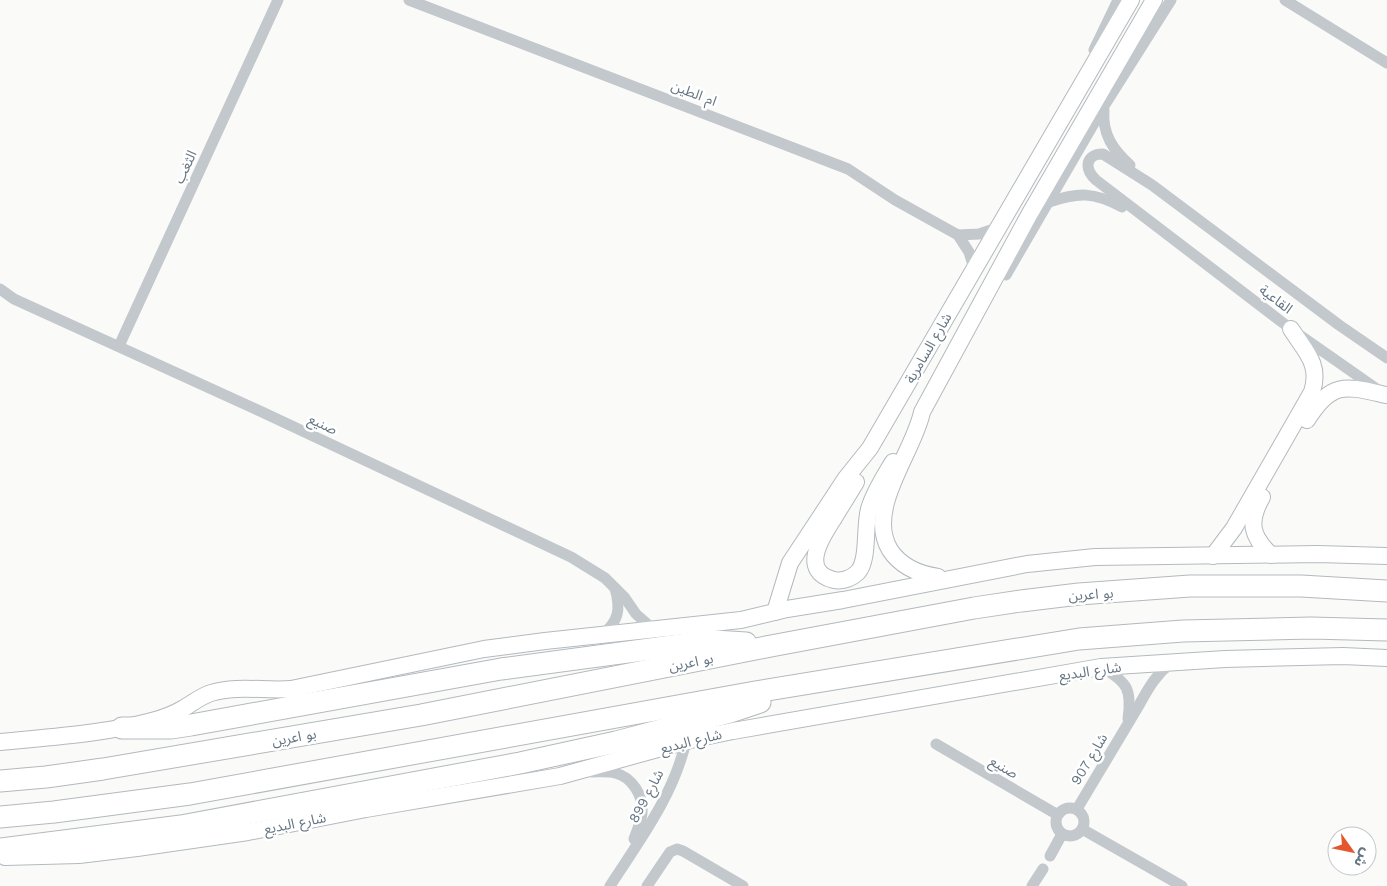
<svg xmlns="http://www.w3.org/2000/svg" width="1387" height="886" viewBox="0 0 1387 886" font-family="'Work Sans','Noto Sans Arabic',sans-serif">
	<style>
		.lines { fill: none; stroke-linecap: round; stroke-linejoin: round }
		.secondary-casing { stroke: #b3babf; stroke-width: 18 }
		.highway-casing { stroke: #b4b9bd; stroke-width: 23 }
		.street { stroke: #c3c8cc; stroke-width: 11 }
		.secondary { stroke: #fff; stroke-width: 16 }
		.highway { stroke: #fff; stroke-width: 21 }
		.labels { text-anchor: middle; stroke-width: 5; stroke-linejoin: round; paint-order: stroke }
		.street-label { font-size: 14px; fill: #657683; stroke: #fff }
	</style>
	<rect width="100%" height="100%" fill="#fafaf8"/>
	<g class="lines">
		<defs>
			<g id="secondary">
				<path d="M1307,420C1332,380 1346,386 1386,395"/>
				<path d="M856,482C849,494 841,506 834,518C823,535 798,571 834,580C842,582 852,578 858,572C869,559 864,528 869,509C874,492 884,477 893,462"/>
				<path d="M1262,497C1248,522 1251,536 1271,555"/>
				<path d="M1213,556L1234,528L1312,392C1321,364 1305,351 1291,329"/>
				<path d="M938,577C919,574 901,567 890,550C865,509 914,452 922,412L1029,215L1154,0"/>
				<path d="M775,612L790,563L846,478L870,448L1131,0"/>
				<path d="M0,742C50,737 103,734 152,721C163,718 174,714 184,708C193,703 201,696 211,693C237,685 264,691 291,689L484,649L545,641L741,620L787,609L843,600L1027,564L1095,557L1318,554L1387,556"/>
				<path d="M5,857L79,855L137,848L248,832L366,809L560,776L694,739L733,731L1101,667L1225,659L1343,656L1387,658"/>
			</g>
			<g id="highway">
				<path d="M122,728H171L191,725L501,669L695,643L714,641L746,643"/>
				<path d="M0,781L46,777L103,769L421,715L771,646L974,608L1021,601L1079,594L1190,586H1301L1387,591"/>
				<path d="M0,817L54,812L190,794L755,692L1079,639L1183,631L1311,628L1387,630"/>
				<path d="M0,849L181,826L520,763L616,742L730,712L760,702"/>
			</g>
		</defs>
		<use href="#secondary" class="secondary-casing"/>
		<use href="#highway" class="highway-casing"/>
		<g class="street">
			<path d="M409,0L848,169L895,200L958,235L979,234L997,228"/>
			<path d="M1285,0L1387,63"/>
			<path d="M1094,50L1118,0"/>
			<path d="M1104,110C1102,134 1113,150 1130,165"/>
			<path d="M1049,202C1079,192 1094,192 1122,207"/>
			<path d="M958,235L969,252L974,268"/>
			<path d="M1006,275L1104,106L1171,0"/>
			<path d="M0,289L14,299L262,412L571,557L605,578L625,598L636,614L653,629"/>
			<path d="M119,346L278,0"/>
			<path d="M1381,392L1291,329L1096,180C1084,169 1085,154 1103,154L1152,185L1339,325L1387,358"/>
			<path d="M601,636C619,621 621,610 615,588"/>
			<path d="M1101,667C1128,682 1132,690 1128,719"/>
			<path d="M936,744L1058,815"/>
			<path d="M592,772C600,772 608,771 615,773C632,777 644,796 642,813C641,822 637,831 634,839"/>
			<circle cx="1070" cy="822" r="14"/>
			<path d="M1077,809C1096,777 1115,745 1135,712C1147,692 1152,678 1171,663"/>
			<path d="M1082,829L1182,886"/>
			<path d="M1050,856L1062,834"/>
			<path d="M610,886C639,841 674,795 686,741"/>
			<path d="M647,886L670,852L677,849L683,851L743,886"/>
			<path d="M1032,886L1043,869"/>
		</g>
		<use href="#secondary" class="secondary"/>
		<use href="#highway" class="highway"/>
	</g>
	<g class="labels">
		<g class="street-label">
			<text transform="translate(694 93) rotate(21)" y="5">ام الطين</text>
			<text transform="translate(185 167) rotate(-65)" y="5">الثغب</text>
			<text transform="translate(1276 299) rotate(37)" y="5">القاعية</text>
			<text transform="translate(928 348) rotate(-60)" y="5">شارع السامرية</text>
			<text transform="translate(323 424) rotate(25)" y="5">صنيع</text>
			<text transform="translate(1091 594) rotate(-4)" y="5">بو اعرين</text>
			<text transform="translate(691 662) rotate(-11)" y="5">بو اعرين</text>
			<text transform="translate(1090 671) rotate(-8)" y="5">شارع البديع</text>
			<text transform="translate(294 737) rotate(-10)" y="5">بو اعرين</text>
			<text transform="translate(691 741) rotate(-14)" y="5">شارع البديع</text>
			<text transform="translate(1089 759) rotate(-59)" y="5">شارع 907</text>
			<text transform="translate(1004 767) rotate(30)" y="5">صنيع</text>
			<text transform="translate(646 796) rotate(-62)" y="5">شارع 899</text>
			<text transform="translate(295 823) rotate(-11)" y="5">شارع البديع</text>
		</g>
	</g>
	<g transform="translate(1352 851) rotate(123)"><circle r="24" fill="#ffffff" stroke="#c1c8cd"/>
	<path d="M0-4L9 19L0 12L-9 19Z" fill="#e4572e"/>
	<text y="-8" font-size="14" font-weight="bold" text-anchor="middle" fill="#657683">ش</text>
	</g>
</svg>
